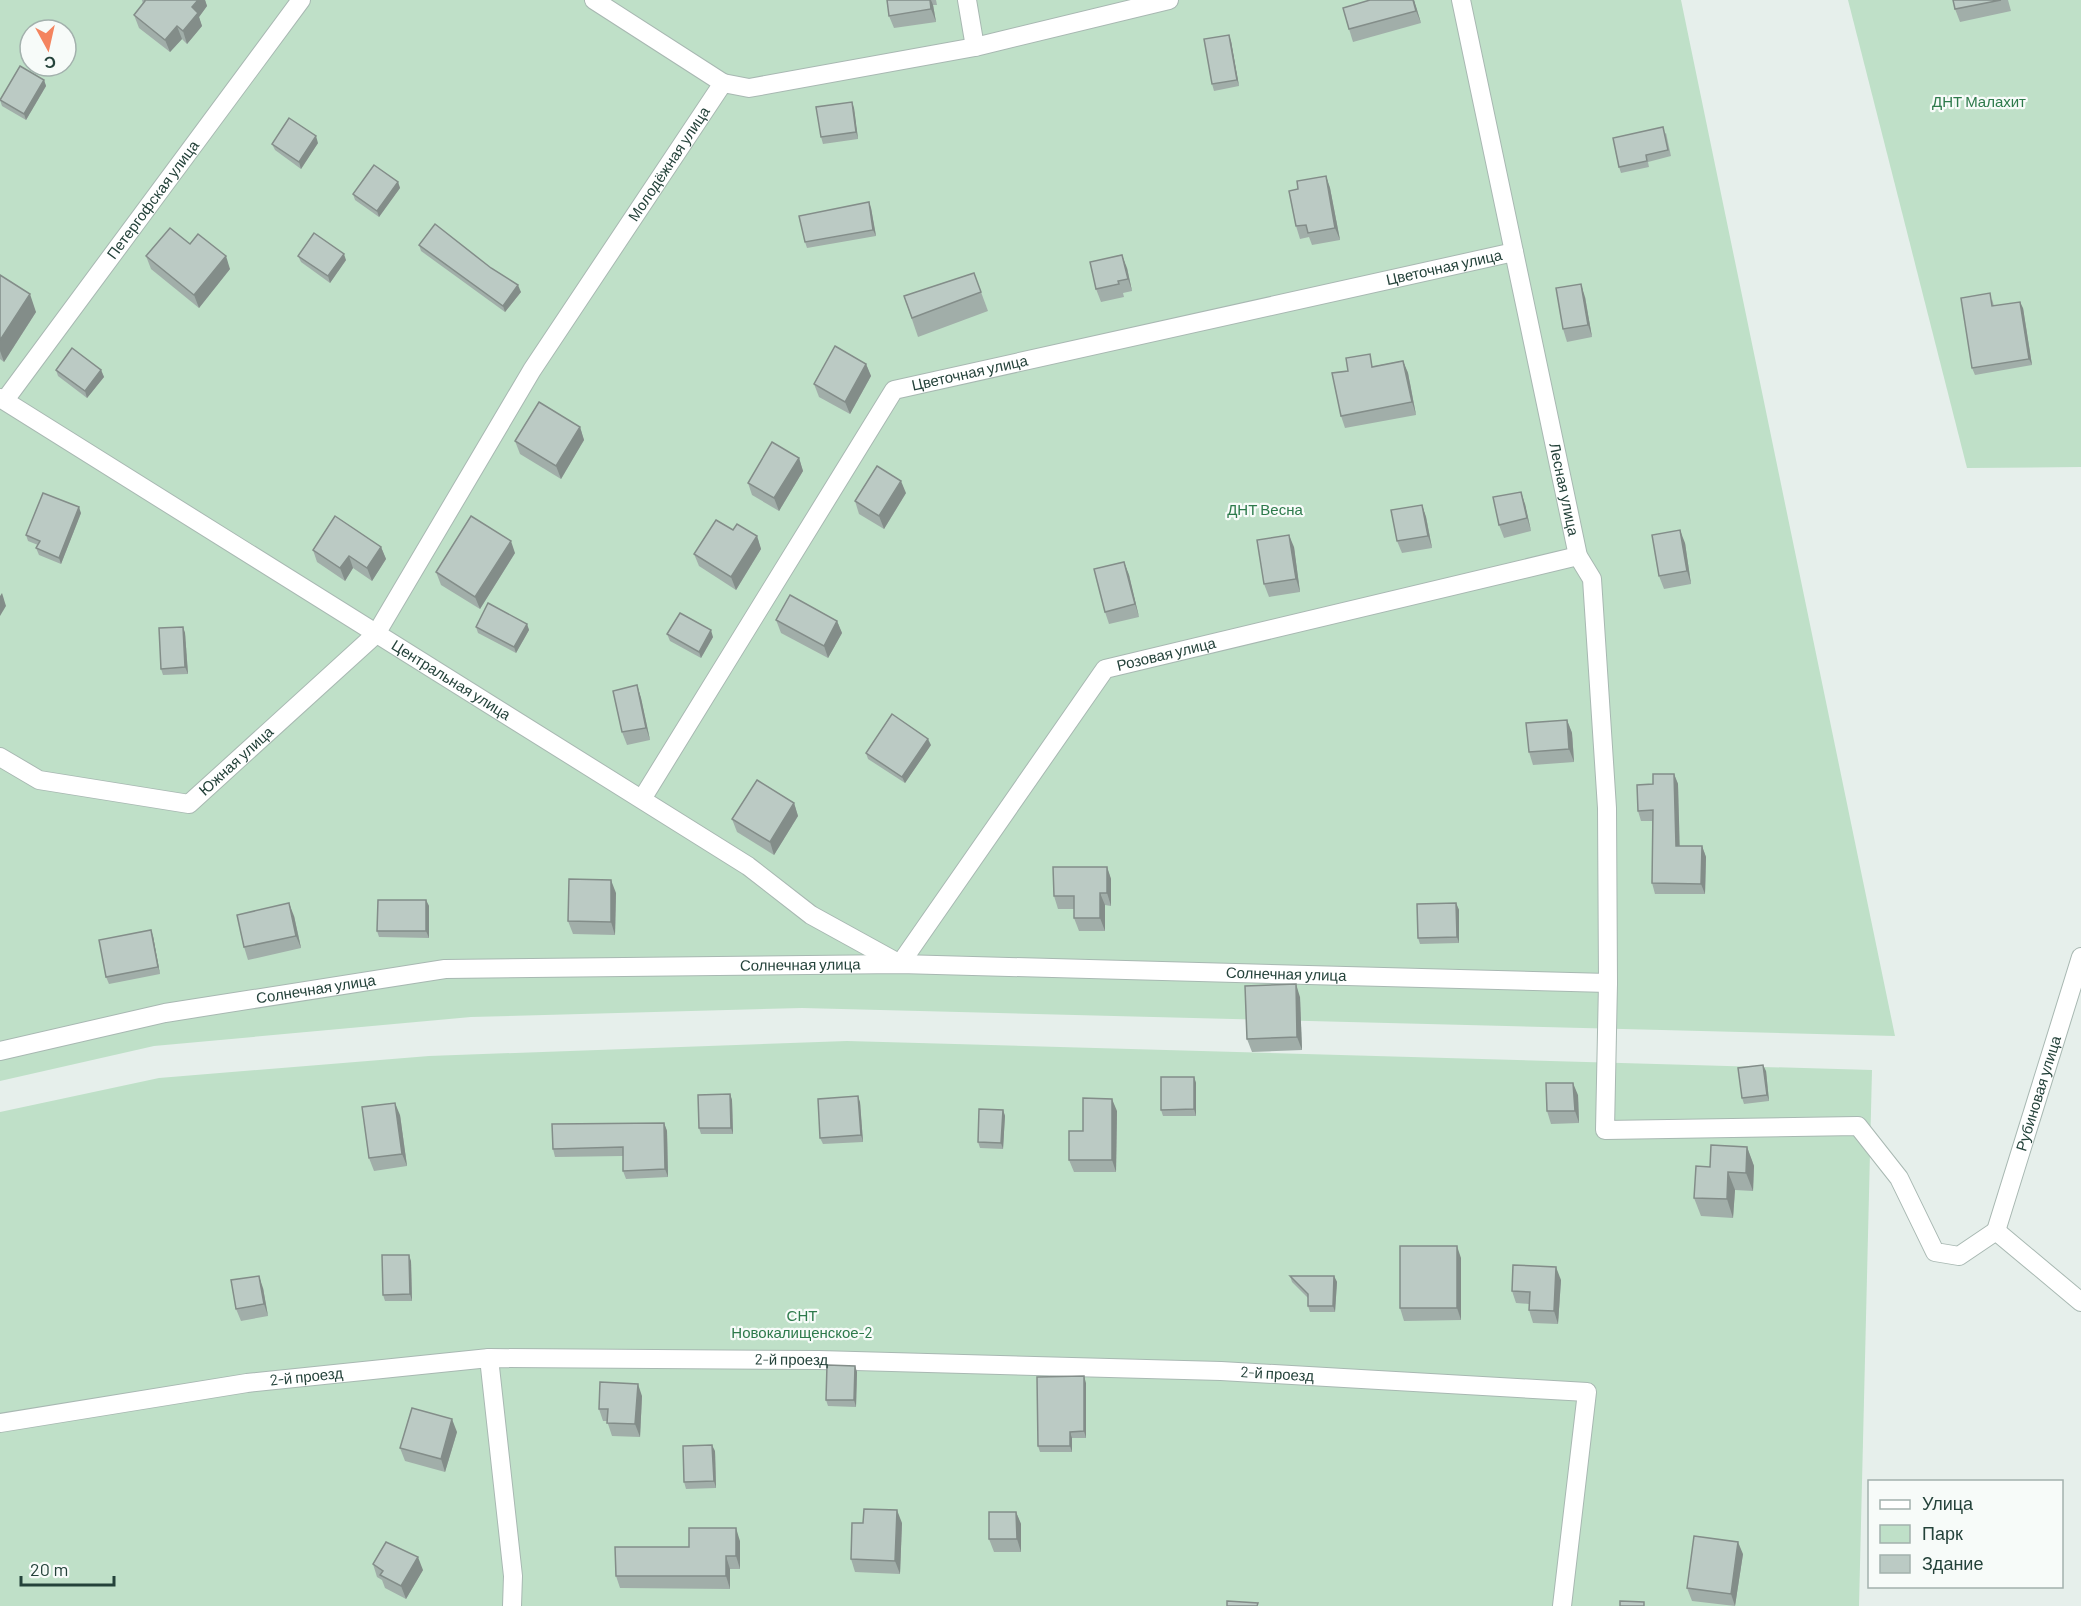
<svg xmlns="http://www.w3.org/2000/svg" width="2081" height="1606" viewBox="0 0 2081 1606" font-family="Barlow,sans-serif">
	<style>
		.green { fill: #bfe0c8; fill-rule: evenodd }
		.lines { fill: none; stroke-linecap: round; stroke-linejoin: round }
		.minor-casing { stroke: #a8b8b2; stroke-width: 20 }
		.minor { stroke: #fff; stroke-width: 18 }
		.wall { fill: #a1aea9 }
		.shaded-wall { fill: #838d89 }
		.building { fill: #bbcac4; stroke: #838d89; stroke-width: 1.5 }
		.labels { text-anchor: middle; stroke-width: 4.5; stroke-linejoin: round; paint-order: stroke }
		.park-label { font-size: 15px; fill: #2d7a4b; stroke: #f7fbf9 }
		.street-label { font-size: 15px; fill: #24423a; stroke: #f7fbf9 }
	</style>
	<rect width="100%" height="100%" fill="#e6efeb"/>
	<g class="green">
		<path d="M0,0H1681L1895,1036L802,1008L471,1017L154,1046L0,1081ZM30,30H66V66H30Z"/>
		<path d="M1848,0H2081V467L1967,468Z"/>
		<path d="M847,1041L1872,1070L1859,1606H0V1112L159,1078L429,1056Z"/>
	</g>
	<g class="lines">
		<defs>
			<g id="minor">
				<path d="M594,0L723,83"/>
				<path d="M967,0L975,47"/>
				<path id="s1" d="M1461,0L1578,556L1592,579L1607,808L1608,983L1605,1130L1858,1126L1899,1178L1935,1252L1959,1256L1996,1231"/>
				<path id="s2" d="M0,398L748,866L811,915L900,964L1105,669L1578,556"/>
				<path id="s3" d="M5,400L301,0"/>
				<path id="s4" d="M0,757L39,780L189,804L376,634L532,370L723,83L749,88L975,47L1169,0"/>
				<path id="s5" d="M642,799L894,390L1514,252"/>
				<path id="s6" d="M0,1051L165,1013L445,969L900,964L1608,983"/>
				<path id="s7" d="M1996,1231L2081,957"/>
				<path d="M1996,1231L2081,1302"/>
				<path d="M489,1358L513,1576L512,1606"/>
				<path id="s8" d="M0,1423L247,1383L489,1358L819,1360L1221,1371L1587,1392L1562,1606"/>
			</g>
		</defs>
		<use href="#minor" class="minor-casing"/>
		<use href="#minor" class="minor"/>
	</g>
	<g class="wall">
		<path d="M142,0H205L207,6L199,17L202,26L187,44L182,39L170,52L139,28L134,15L143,4Z"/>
		<path d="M887,0H936L937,5H933L936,22L894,28L889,16Z"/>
		<path d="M1370,0H1414L1421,23L1353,42L1349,29Z"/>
		<path d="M1953,0H2008L2011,11L1960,22L1955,9Z"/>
		<path d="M1231,41L1239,86L1214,91L1212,84Z"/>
		<path d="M44,80L46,86L26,120L2,106L0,100Z"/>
		<path d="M854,108L858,139L823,144L821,137Z"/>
		<path d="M1666,133L1671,156L1648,162L1649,167L1621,173L1619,167Z"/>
		<path d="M318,143L301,169L275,150L272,144Z"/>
		<path d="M1326,176L1330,188L1340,240L1312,245L1309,237L1300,239L1296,226L1298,189Z"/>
		<path d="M398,182L400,188L379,217L355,200L353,194Z"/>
		<path d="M871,208L876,236L807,248L805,242Z"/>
		<path d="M190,244L230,269L199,308L151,269L146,256Z"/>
		<path d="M419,245L521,292L505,312L421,251Z"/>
		<path d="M298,256L346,260L330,283L301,262Z"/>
		<path d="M1127,268L1132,291L1123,293L1124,297L1101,302L1096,289Z"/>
		<path d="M974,273L988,311L918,337L904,296Z"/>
		<path d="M0,275L36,312L4,362L0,359Z"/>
		<path d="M1585,297L1592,337L1567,342L1563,329Z"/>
		<path d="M1992,299L1994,306L2023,308L2032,365L1975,375L1972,368Z"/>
		<path d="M1403,361L1408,373L1416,415L1345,428L1341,416L1374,366Z"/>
		<path d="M866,364L871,376L850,414L819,397L814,384Z"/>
		<path d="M56,370H101L104,377L87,398L58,376Z"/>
		<path d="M580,427L584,440L561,479L520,454L515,441Z"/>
		<path d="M799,458L803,471L779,511L752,495L748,483Z"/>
		<path d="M906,493L884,529L859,514L855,501Z"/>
		<path d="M1525,504L1531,531L1504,538L1499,525Z"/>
		<path d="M1422,505L1426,517L1432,548L1402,553L1397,541Z"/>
		<path d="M81,513L61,564L39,555L36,548L38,545L28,541L26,535Z"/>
		<path d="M733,530L757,536L761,549L736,590L699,566L694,554Z"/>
		<path d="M1685,543L1691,584L1664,589L1659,576Z"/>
		<path d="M381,547L386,559L372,581L353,568L345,581L317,562L313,550Z"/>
		<path d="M1294,547L1300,592L1269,597L1264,584Z"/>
		<path d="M515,553L480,609L441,585L436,572Z"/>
		<path d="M1124,562L1129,575L1139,617L1109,624L1105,612Z"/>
		<path d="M776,620L837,621L842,633L828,658L781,633Z"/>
		<path d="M527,624L529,630L516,653L478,633L476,627Z"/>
		<path d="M183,627L185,633L188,674L163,675L161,669Z"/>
		<path d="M667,634L713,637L701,658L670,641Z"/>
		<path d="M637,685L641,698L650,740L627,745L622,732Z"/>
		<path d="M1567,720L1572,733L1574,762L1533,765L1529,752Z"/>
		<path d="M931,745L905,783L868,759L866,753Z"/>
		<path d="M1674,774L1678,784L1679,846H1702L1706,857L1705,894H1655L1652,883V821H1641L1638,811L1653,784Z"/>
		<path d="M794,803L798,816L774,855L737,832L732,819Z"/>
		<path d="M1107,867L1111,879V906L1105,905V931H1079L1074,918V909H1058L1054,896Z"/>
		<path d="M616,893L615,935L573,934L568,921Z"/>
		<path d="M426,900L429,906V938L379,937L377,931Z"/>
		<path d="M1456,903L1459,910V943L1420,944L1418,938Z"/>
		<path d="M294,916L301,948L248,960L244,947Z"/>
		<path d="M153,936L160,974L109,984L106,977Z"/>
		<path d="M1300,997L1302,1050L1252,1052L1247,1039Z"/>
		<path d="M1766,1071L1769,1101L1744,1104L1742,1098Z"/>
		<path d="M1194,1077L1196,1083V1116H1163L1161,1110Z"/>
		<path d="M730,1094L732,1100L733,1134H701L699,1128Z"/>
		<path d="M1578,1095L1579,1123L1551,1124L1547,1111Z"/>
		<path d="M860,1102L863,1142L823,1144L820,1138Z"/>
		<path d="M1003,1110L1005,1116L1003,1149L980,1148L978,1142Z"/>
		<path d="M1117,1111L1116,1172H1074L1069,1160L1083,1131Z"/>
		<path d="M400,1115L407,1166L374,1171L369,1158Z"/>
		<path d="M664,1123L667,1131L668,1177L626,1179L623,1171V1156L555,1157L553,1149Z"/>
		<path d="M1747,1147L1754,1166L1753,1191L1735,1190L1733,1218L1701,1216L1694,1198L1710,1167Z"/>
		<path d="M1461,1258V1320L1404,1321L1400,1308Z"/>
		<path d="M411,1261L412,1301H385L383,1295Z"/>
		<path d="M1290,1276H1334L1337,1282L1335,1312H1310L1308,1306V1298L1292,1282Z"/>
		<path d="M1561,1280L1558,1324L1533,1323L1529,1310V1304L1516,1303L1512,1291Z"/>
		<path d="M263,1288L268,1316L241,1321L236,1309Z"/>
		<path d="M855,1366L857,1372L856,1407L828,1406L826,1400Z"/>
		<path d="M1086,1383V1438H1072V1452H1040L1038,1446Z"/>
		<path d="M642,1396L640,1437L612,1436L607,1421H603L599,1409Z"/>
		<path d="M457,1432L445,1472L405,1461L400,1448Z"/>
		<path d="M715,1451L716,1488L686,1489L684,1482Z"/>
		<path d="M1016,1512L1021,1524V1552H994L989,1539Z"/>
		<path d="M863,1523H902L900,1574L855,1572L851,1559Z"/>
		<path d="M740,1541V1569H730V1589L620,1588L616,1576L689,1547Z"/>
		<path d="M1743,1554L1735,1606L1692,1601L1687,1588Z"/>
		<path d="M373,1564L423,1570L406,1599L385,1588L382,1580L377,1577Z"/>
	</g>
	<g class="shaded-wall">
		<path d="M198,0H205L207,6L199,17L202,26L187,44L183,31L192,7Z"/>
		<path d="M930,0H931L933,5L936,22L931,9Z"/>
		<path d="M1413,0H1414L1421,23L1416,11Z"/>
		<path d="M177,26L182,39L170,52L165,40Z"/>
		<path d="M1229,35L1231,41L1239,86L1237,80Z"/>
		<path d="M44,80L46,86L26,120L24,114Z"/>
		<path d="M852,102L854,108L858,139L856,132Z"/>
		<path d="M316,136L318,143L301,169L299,162Z"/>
		<path d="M1326,176L1330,188L1340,240L1335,228Z"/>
		<path d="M398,182L400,188L379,217L377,211Z"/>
		<path d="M869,202L871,208L876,236L873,230Z"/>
		<path d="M344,254L346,260L330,283L328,276Z"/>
		<path d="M1122,255L1127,268L1132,291L1128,279Z"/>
		<path d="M226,256L230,269L199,308L194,295Z"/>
		<path d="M1581,284L1585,297L1592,337L1588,325Z"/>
		<path d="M518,285L521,292L505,312L503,306Z"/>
		<path d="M30,294L36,312L4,362L0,351V340Z"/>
		<path d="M2020,302L2023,308L2032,365L2029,359Z"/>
		<path d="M1403,361L1408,373L1416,415L1412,402Z"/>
		<path d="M866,364L871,376L850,414L845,402Z"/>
		<path d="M101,370L104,377L87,398L85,391Z"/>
		<path d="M580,427L584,440L561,479L556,466Z"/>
		<path d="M799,458L803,471L779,511L774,498Z"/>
		<path d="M901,481L906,493L884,529L879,516Z"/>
		<path d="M1521,492L1525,504L1531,531L1527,518Z"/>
		<path d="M1422,505L1426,517L1432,548L1428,536Z"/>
		<path d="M79,507L81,513L61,564L59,558Z"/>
		<path d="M1680,530L1685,543L1691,584L1687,571Z"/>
		<path d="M1289,535L1294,547L1300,592L1296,579Z"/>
		<path d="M757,536L761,549L736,590L731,577Z"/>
		<path d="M511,541L515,553L480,609L475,597Z"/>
		<path d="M381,547L386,559L372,581L367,568Z"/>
		<path d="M349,556L353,568L345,581L340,568Z"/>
		<path d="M1124,562L1129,575L1139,617L1135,604Z"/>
		<path d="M2,593L6,606L0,616V596Z"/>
		<path d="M837,621L842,633L828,658L824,646Z"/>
		<path d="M527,624L529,630L516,653L514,647Z"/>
		<path d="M183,627L185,633L188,674L185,667Z"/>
		<path d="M711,630L713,637L701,658L699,652Z"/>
		<path d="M637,685L641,698L650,740L646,728Z"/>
		<path d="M1567,720L1572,733L1574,762L1569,749Z"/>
		<path d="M928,739L931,745L905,783L902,777Z"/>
		<path d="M1674,774L1678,784L1680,856L1676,846Z"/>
		<path d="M794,803L798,816L774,855L770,842Z"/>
		<path d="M1702,846L1706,857L1705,894L1701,884Z"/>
		<path d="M1107,867L1111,879V906L1107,893Z"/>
		<path d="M611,880L616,893L615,935L611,922Z"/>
		<path d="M1100,893L1105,905V931L1100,918Z"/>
		<path d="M426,900L429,906V938L426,931Z"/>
		<path d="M289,903L294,916L301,948L296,936Z"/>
		<path d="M1456,903L1459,910V943L1457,937Z"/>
		<path d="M151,930L153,936L160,974L158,967Z"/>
		<path d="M1296,984L1300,997L1302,1050L1297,1037Z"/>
		<path d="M1763,1065L1766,1071L1769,1101L1767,1095Z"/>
		<path d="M1194,1077L1196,1083V1116L1194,1109Z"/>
		<path d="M1573,1083L1578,1095L1579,1123L1575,1111Z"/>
		<path d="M730,1094L732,1100L733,1134L731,1128Z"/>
		<path d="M858,1096L860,1102L863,1142L861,1135Z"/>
		<path d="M1112,1099L1117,1111L1116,1172L1112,1160Z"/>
		<path d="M395,1103L400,1115L407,1166L402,1154Z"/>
		<path d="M1003,1110L1005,1116L1003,1149L1001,1143Z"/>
		<path d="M664,1123L667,1131L668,1177L665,1169Z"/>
		<path d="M1747,1147L1754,1166L1753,1191L1746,1173Z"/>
		<path d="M1728,1172L1735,1190L1733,1218L1727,1199Z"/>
		<path d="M1457,1246L1461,1258V1320L1457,1308Z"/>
		<path d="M409,1255L411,1261L412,1301L410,1294Z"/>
		<path d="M1556,1267L1561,1280L1558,1324L1554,1311Z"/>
		<path d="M259,1276L263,1288L268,1316L264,1304Z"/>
		<path d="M1334,1276L1337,1282L1335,1312L1333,1306Z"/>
		<path d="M855,1366L857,1372L856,1407L854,1400Z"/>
		<path d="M1084,1376L1086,1383V1438L1084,1431Z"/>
		<path d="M638,1384L642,1396L640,1437L635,1424Z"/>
		<path d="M452,1419L457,1432L445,1472L441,1459Z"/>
		<path d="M1070,1432L1072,1438V1452L1070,1446Z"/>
		<path d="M712,1445L715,1451L716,1488L714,1481Z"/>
		<path d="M897,1510L902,1523L900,1574L895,1561Z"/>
		<path d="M1016,1512L1021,1524V1552L1017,1539Z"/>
		<path d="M736,1528L740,1541V1569L736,1556Z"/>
		<path d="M1738,1542L1743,1554L1735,1606L1731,1594Z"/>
		<path d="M726,1556L730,1569V1589L726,1576Z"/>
		<path d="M418,1557L423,1570L406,1599L401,1586Z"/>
	</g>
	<g class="building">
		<path d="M145,0H198L192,7L198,13L183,31L177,26L165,40L134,15L145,1Z"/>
		<path d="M887,0H930L931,9L889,16Z"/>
		<path d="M1370,0H1413L1416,11L1349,29L1343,8Z"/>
		<path d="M1953,0H2001L1955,9Z"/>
		<path d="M1229,35L1237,80L1212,84L1204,39Z"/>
		<path d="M20,66L44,80L24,114L0,100Z"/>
		<path d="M852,102L856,132L821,137L816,107Z"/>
		<path d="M289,118L316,136L299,162L272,144Z"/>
		<path d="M1663,127L1668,150L1646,155L1647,161L1619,167L1613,138Z"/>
		<path d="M374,165L398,182L377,211L353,194Z"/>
		<path d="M1326,176L1335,228L1308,233L1306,225L1296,226L1289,191L1298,189L1297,181Z"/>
		<path d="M869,202L873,230L805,242L799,216Z"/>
		<path d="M435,224L491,268L518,285L503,306L419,245Z"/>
		<path d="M170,228L190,244L198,234L226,256L194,295L146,256Z"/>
		<path d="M314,233L344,254L328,276L298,256Z"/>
		<path d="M1122,255L1128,279L1118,281L1119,284L1096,289L1090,262Z"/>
		<path d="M974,273L981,292L912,318L904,296Z"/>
		<path d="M0,275L30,294L0,340Z"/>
		<path d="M1581,284L1588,325L1563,329L1556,288Z"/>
		<path d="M1990,293L1992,306L2020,302L2029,359L1972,368L1961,298Z"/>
		<path d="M835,346L866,364L845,402L814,384Z"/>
		<path d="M72,348L101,370L85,391L56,370Z"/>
		<path d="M1370,354L1372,367L1403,361L1412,402L1341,416L1332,373L1348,371L1346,358Z"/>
		<path d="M539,402L580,427L556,466L515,441Z"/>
		<path d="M772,442L799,458L774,498L748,483Z"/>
		<path d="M877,466L901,481L879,516L855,501Z"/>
		<path d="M1521,492L1527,518L1499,525L1493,497Z"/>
		<path d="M43,493L79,507L59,558L36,548L40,541L26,535Z"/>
		<path d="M1422,505L1428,536L1397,541L1391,510Z"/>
		<path d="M335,516L381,547L367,568L349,556L340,568L313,550Z"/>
		<path d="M471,516L511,541L475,597L436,572Z"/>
		<path d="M716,520L733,530L737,524L757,536L731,577L694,554Z"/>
		<path d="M1680,530L1687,571L1659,576L1652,535Z"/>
		<path d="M1289,535L1296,579L1264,584L1257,540Z"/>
		<path d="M1124,562L1135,604L1105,612L1094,569Z"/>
		<path d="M790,595L837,621L824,646L776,620Z"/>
		<path d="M488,603L527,624L514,647L476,627Z"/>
		<path d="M680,613L711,630L699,652L667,634Z"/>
		<path d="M183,627L185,667L161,669L159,628Z"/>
		<path d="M637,685L646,728L622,732L613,691Z"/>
		<path d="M892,714L928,739L902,777L866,753Z"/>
		<path d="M1567,720L1569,749L1529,752L1526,723Z"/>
		<path d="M1653,774H1674L1676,846H1702L1701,884L1652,883L1653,810L1638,811L1637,785L1653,784Z"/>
		<path d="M757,780L794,803L770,842L732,819Z"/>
		<path d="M1053,867H1107V893H1100V918H1074V896H1054Z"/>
		<path d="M569,879L611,880V922L568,921Z"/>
		<path d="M378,900H426V931H377Z"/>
		<path d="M289,903L296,936L244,947L237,915Z"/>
		<path d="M1456,903L1457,937L1418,938L1417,904Z"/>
		<path d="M151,930L158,967L106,977L99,940Z"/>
		<path d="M1296,984L1297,1037L1247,1039L1245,986Z"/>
		<path d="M1763,1065L1767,1095L1742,1098L1738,1068Z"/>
		<path d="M1161,1077H1194V1109L1161,1110Z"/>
		<path d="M1546,1083H1573L1575,1111H1547Z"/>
		<path d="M730,1094L731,1128H699L698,1095Z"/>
		<path d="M858,1096L861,1135L820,1138L818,1099Z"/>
		<path d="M1083,1098L1112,1099V1160H1069V1131H1083Z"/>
		<path d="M395,1103L402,1154L369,1158L362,1107Z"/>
		<path d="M979,1109L1003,1110L1001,1143L978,1142Z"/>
		<path d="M664,1123L665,1169L623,1171V1147L553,1149L552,1124Z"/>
		<path d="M1711,1145L1747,1147L1746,1173L1728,1172L1727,1199L1694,1198L1696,1166L1710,1167Z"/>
		<rect x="1400" y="1246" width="57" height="62"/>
		<path d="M382,1255H409L410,1294L383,1295Z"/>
		<path d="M1513,1265L1556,1267L1554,1311L1529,1310L1530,1292L1512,1291Z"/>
		<path d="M259,1276L264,1304L236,1309L231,1280Z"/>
		<path d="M1290,1276H1334L1333,1306H1308V1294Z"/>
		<path d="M827,1365L855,1366L854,1400H826Z"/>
		<path d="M1084,1376V1431L1070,1432V1446H1038L1037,1377Z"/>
		<path d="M600,1382L638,1384L635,1424L607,1423L608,1409H599Z"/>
		<path d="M412,1408L452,1419L441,1459L400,1448Z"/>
		<path d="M712,1445L714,1481L684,1482L683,1446Z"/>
		<path d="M864,1509L897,1510L895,1561L851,1559L852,1523H863Z"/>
		<path d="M989,1512H1016L1017,1539H989Z"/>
		<path d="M689,1528H736V1556H726V1576H616L615,1547H689Z"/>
		<path d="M1694,1536L1738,1542L1731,1594L1687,1588Z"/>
		<path d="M386,1542L418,1557L401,1586L380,1575L383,1571L373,1564Z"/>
		<path d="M1227,1601L1258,1603L1257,1606H1227Z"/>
		<path d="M1620,1601L1644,1602V1606H1620Z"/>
	</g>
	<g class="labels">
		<g class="park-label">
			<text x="1979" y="107">ДНТ Малахит</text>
			<text x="1265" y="515">ДНТ Весна</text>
			<text x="802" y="1321">СНТ<tspan x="802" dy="17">Новокалищенское-2</tspan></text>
		</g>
		<g class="street-label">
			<text dy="5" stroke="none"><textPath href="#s4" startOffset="1004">Молодёжная улица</textPath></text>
			<text dy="5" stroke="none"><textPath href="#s3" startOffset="249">Петергофская улица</textPath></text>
			<text dy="5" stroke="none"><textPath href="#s5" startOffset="1044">Цветочная улица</textPath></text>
			<text dy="5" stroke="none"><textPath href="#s5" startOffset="558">Цветочная улица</textPath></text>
			<text dy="5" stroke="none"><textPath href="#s1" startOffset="500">Лесная улица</textPath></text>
			<text dy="5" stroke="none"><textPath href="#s2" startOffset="1486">Розовая улица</textPath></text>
			<text dy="5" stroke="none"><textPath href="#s2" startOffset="532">Центральная улица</textPath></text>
			<text dy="5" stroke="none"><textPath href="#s4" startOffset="261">Южная улица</textPath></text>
			<text dy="5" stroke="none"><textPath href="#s6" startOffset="808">Солнечная улица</textPath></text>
			<text dy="5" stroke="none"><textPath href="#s6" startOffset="1294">Солнечная улица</textPath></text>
			<text dy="5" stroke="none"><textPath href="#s6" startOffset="322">Солнечная улица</textPath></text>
			<text dy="5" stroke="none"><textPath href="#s7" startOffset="144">Рубиновая улица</textPath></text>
			<text dy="5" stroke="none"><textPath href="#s8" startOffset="796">2-й проезд</textPath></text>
			<text dy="5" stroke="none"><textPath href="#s8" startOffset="1282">2-й проезд</textPath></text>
			<text dy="5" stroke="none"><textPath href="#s8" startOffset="310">2-й проезд</textPath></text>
		</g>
	</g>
	<rect x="1868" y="1480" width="195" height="108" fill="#f7fbf9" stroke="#a3b1ad" stroke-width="1.5"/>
	<rect x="1880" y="1500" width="30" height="9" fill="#ffffff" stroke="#a3b1ad" stroke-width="1.5"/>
	<text x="1922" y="1510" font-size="18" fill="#24423a">Улица</text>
	<rect x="1880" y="1525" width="30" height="18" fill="#bfe0c8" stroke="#a3b1ad" stroke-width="1.5"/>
	<text x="1922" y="1540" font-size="18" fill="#24423a">Парк</text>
	<rect x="1880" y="1555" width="30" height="18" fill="#bbcac4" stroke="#a3b1ad" stroke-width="1.5"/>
	<text x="1922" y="1570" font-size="18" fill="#24423a">Здание</text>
	<g transform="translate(48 48) rotate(172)"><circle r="28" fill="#f7fbf9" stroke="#a3b1ad" stroke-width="1.5"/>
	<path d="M0-4.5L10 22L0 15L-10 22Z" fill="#f4845f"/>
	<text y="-9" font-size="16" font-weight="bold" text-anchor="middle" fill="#24423a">С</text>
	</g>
	<path d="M21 1576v9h93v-9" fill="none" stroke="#24423a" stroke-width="3"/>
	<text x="30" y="1576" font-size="18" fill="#24423a" stroke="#f7fbf9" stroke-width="4.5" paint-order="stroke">20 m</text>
</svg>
